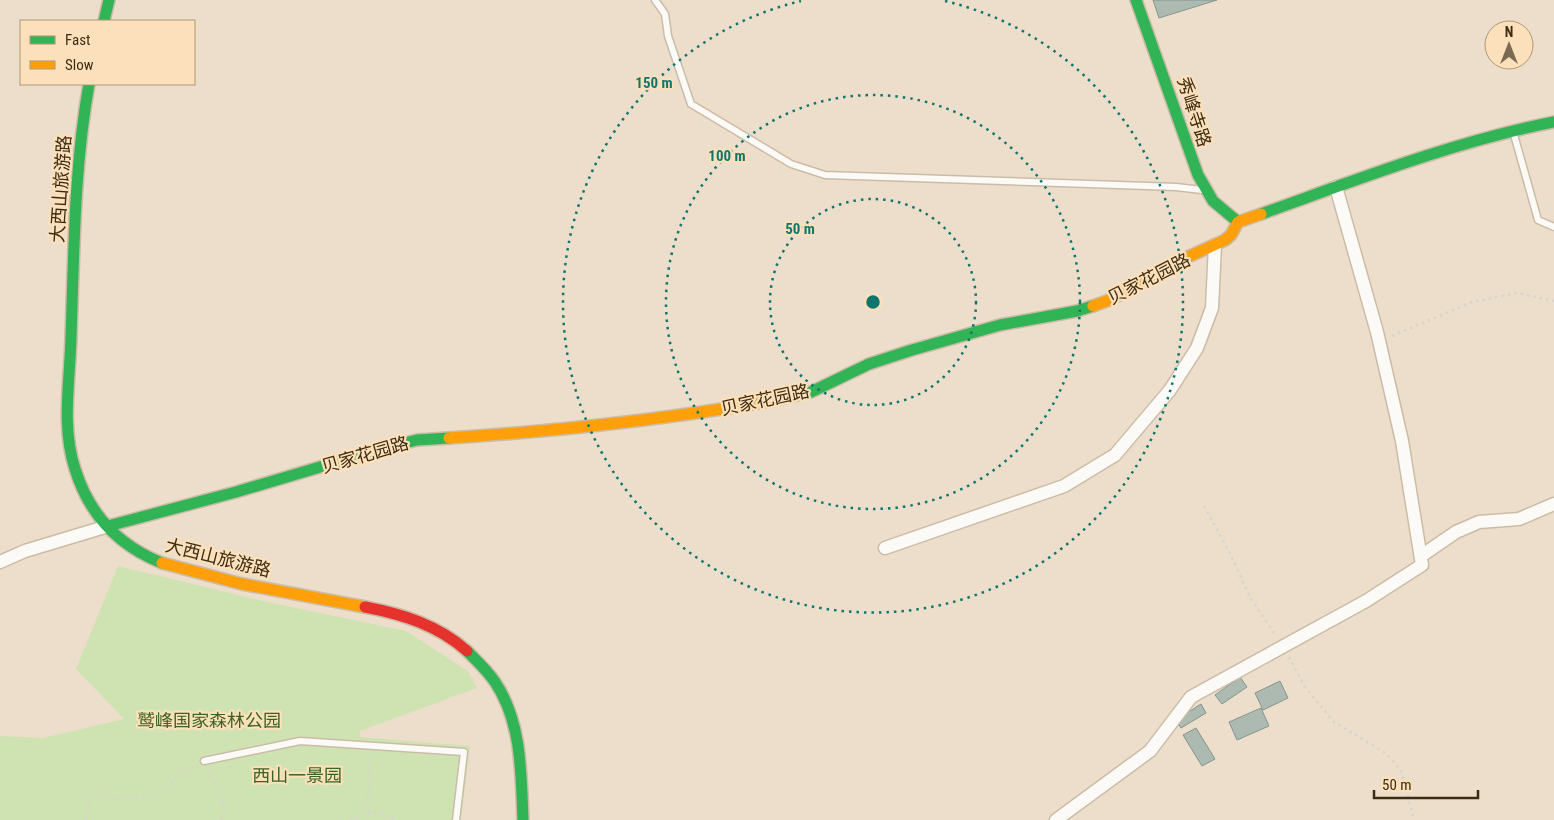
<svg xmlns="http://www.w3.org/2000/svg" width="1554" height="820" viewBox="0 0 1554 820" font-family="'Roboto Condensed','Noto Sans SC',sans-serif">
	<style>
		.green { fill: #cfe3b2 }
		.building { fill: #adbab2; stroke: #84968e }
		.lines { fill: none; stroke-linecap: round; stroke-linejoin: round }
		.lane-casing { stroke: #cbbca7; stroke-width: 9 }
		.street-casing { stroke: #cbbca7; stroke-width: 15 }
		.fast-casing { stroke: #cbbca7; stroke-width: 14 }
		.slow-casing { stroke: #cbbca7; stroke-width: 14 }
		.jam-casing { stroke: #cbbca7; stroke-width: 14 }
		.path { stroke: #d8d4cd; stroke-width: 2.5; stroke-dasharray: 2.5 4; stroke-linecap: butt }
		.lane { stroke: #fcfaf7; stroke-width: 6 }
		.street { stroke: #fcfaf7; stroke-width: 12 }
		.fast { stroke: #30b455; stroke-width: 11 }
		.slow { stroke: #ff9f0a; stroke-width: 11 }
		.jam { stroke: #e5322d; stroke-width: 11 }
		.ring { fill: none; stroke: #0f766e; stroke-width: 2.5; stroke-dasharray: 2.5 5 }
		.labels { text-anchor: middle; stroke-width: 4.5; stroke-linejoin: round; paint-order: stroke }
		.street-label { font-size: 18px; fill: #3d2c11; stroke: #fbe0bb }
		.park-label { font-size: 18px; fill: #3a6422; stroke: #fbe0bb }
		.centre { fill: #0f766e; stroke: #fbe0bb; stroke-width: 2.5 }
		.ring-label { font-size: 15px; text-anchor: middle; font-weight: bold; fill: #0f766e; stroke: #fbe0bb; stroke-width: 4.5; stroke-linejoin: round; paint-order: stroke }
	</style>
	<rect width="100%" height="100%" fill="#ecdeca"/>
	<path class="green" d="M118,566L263,601L406,631L468,671L477,688L360,731V737L470,746L461,820H0V736L43,738L124,719L76,669Z"/>
	<g class="building">
		<path d="M1153,0H1217L1159,18Z"/>
		<path d="M1240,677L1247,687L1222,704L1215,695Z"/>
		<path d="M1280,681L1288,698L1263,710L1255,693Z"/>
		<path d="M1201,704L1206,713L1181,728L1176,720Z"/>
		<path d="M1261,708L1269,726L1237,740L1229,722Z"/>
		<path d="M1196,728L1215,759L1202,766L1183,735Z"/>
	</g>
	<g class="lines">
		<defs>
			<g id="lane">
				<path d="M655,0L665,14L668,36L691,104L791,164L825,175L1176,187L1202,190"/>
				<path d="M1513,131L1538,220L1554,227"/>
				<path d="M204,761L300,741L464,752L456,820"/>
			</g>
			<g id="street">
				<path d="M885,548L1064,486L1115,455L1170,390L1197,348L1212,308L1215,245"/>
				<path d="M1421,556L1456,532L1479,522L1519,519L1554,504"/>
				<path d="M0,562L25,551L108,526"/>
				<path d="M1056,820L1150,751L1191,697L1366,601L1422,565L1402,441L1377,332L1336,187"/>
			</g>
			<g id="fast">
				<path d="M1136,0L1198,175L1213,201L1238,222"/>
				<path d="M104,21L109,0"/>
				<path d="M89,84C74,168 74,252 71,337C70,381 61,426 75,469C89,514 119,546 162,563"/>
				<path d="M1261,214C1356,180 1456,141 1554,122"/>
				<path d="M776,400L811,392L869,364L912,350L1000,325L1077,311L1093,306"/>
				<path d="M108,526L236,492L377,450L417,440L449,438"/>
				<path d="M467,651C477,661 487,670 495,682C522,722 521,774 523,820"/>
			</g>
			<g id="slow">
				<path d="M1093,306L1112,299L1168,266L1225,240L1231,235L1238,222L1261,214"/>
				<path d="M449,438C557,431 669,419 776,400"/>
				<path d="M162,563L242,584L365,607"/>
			</g>
			<path id="jam" d="M365,607C402,614 438,625 467,651"/>
		</defs>
		<use href="#lane" class="lane-casing"/>
		<use href="#street" class="street-casing"/>
		<use href="#fast" class="fast-casing"/>
		<use href="#slow" class="slow-casing"/>
		<use href="#jam" class="jam-casing"/>
		<g class="path">
			<path d="M1392,336L1472,302L1517,293L1554,301"/>
			<path d="M1204,506L1229,551L1250,597L1276,636"/>
			<path d="M1289,657L1305,687L1334,722L1387,754L1402,773L1414,820"/>
			<path d="M208,770L225,810L221,820"/>
			<path d="M368,812L367,798L371,783L368,766L370,755"/>
			<path d="M86,820L89,805L88,799L101,794L122,800L152,794L170,786L175,777L197,765"/>
			<path d="M349,820L375,811L397,820"/>
		</g>
		<use href="#lane" class="lane"/>
		<use href="#street" class="street"/>
		<use href="#fast" class="fast"/>
		<use href="#slow" class="slow"/>
		<use href="#jam" class="jam"/>
	</g>
	<g class="ring">
		<circle cx="873" cy="302" r="103"/>
		<circle cx="873" cy="302" r="207"/>
		<path d="M945 1A310 310 0 1 1 801 1"/>
	</g>
	<g class="labels">
		<g class="street-label">
			<text transform="translate(1194 112) rotate(72)" y="6">秀峰寺路</text>
			<text transform="translate(61 189) rotate(-86)" y="6">大西山旅游路</text>
			<text transform="translate(1149 279) rotate(-27)" y="6">贝家花园路</text>
			<text transform="translate(765 400) rotate(-12)" y="6">贝家花园路</text>
			<text transform="translate(365 455) rotate(-16)" y="6">贝家花园路</text>
			<text transform="translate(218 558) rotate(14)" y="6">大西山旅游路</text>
		</g>
		<g class="park-label">
			<text x="209" y="727">鹫峰国家森林公园</text>
			<text x="297" y="782">西山一景园</text>
		</g>
	</g>
	<circle cx="873" cy="302" r="8" class="centre"/>
	<g class="ring-label">
		<text x="654" y="88">150 m</text>
		<text x="727" y="161">100 m</text>
		<text x="800" y="234">50 m</text>
	</g>
	<rect x="20" y="20" width="175" height="65" fill="#fbe0bb" stroke="#af9877"/>
	<rect x="30" y="36" width="25" height="8" fill="#30b455" stroke="#af9877"/>
	<text x="65" y="45" font-size="15" fill="#3d2c11">Fast</text>
	<rect x="30" y="61" width="25" height="8" fill="#ff9f0a" stroke="#af9877"/>
	<text x="65" y="70" font-size="15" fill="#3d2c11">Slow</text>
	<g transform="translate(1509 45)"><circle r="24" fill="#fbe0bb" stroke="#af9877"/>
	<path d="M0-4L9 19L0 12L-9 19Z" fill="#7a6a52"/>
	<text y="-8" font-size="14" font-weight="bold" text-anchor="middle" fill="#3d2c11">N</text>
	</g>
	<path d="M1374 790v8h104v-8" fill="none" stroke="#3d2c11" stroke-width="2.5"/>
	<text x="1382" y="790" font-size="15" fill="#3d2c11" stroke="#fbe0bb" stroke-width="4" paint-order="stroke">50 m</text>
</svg>
